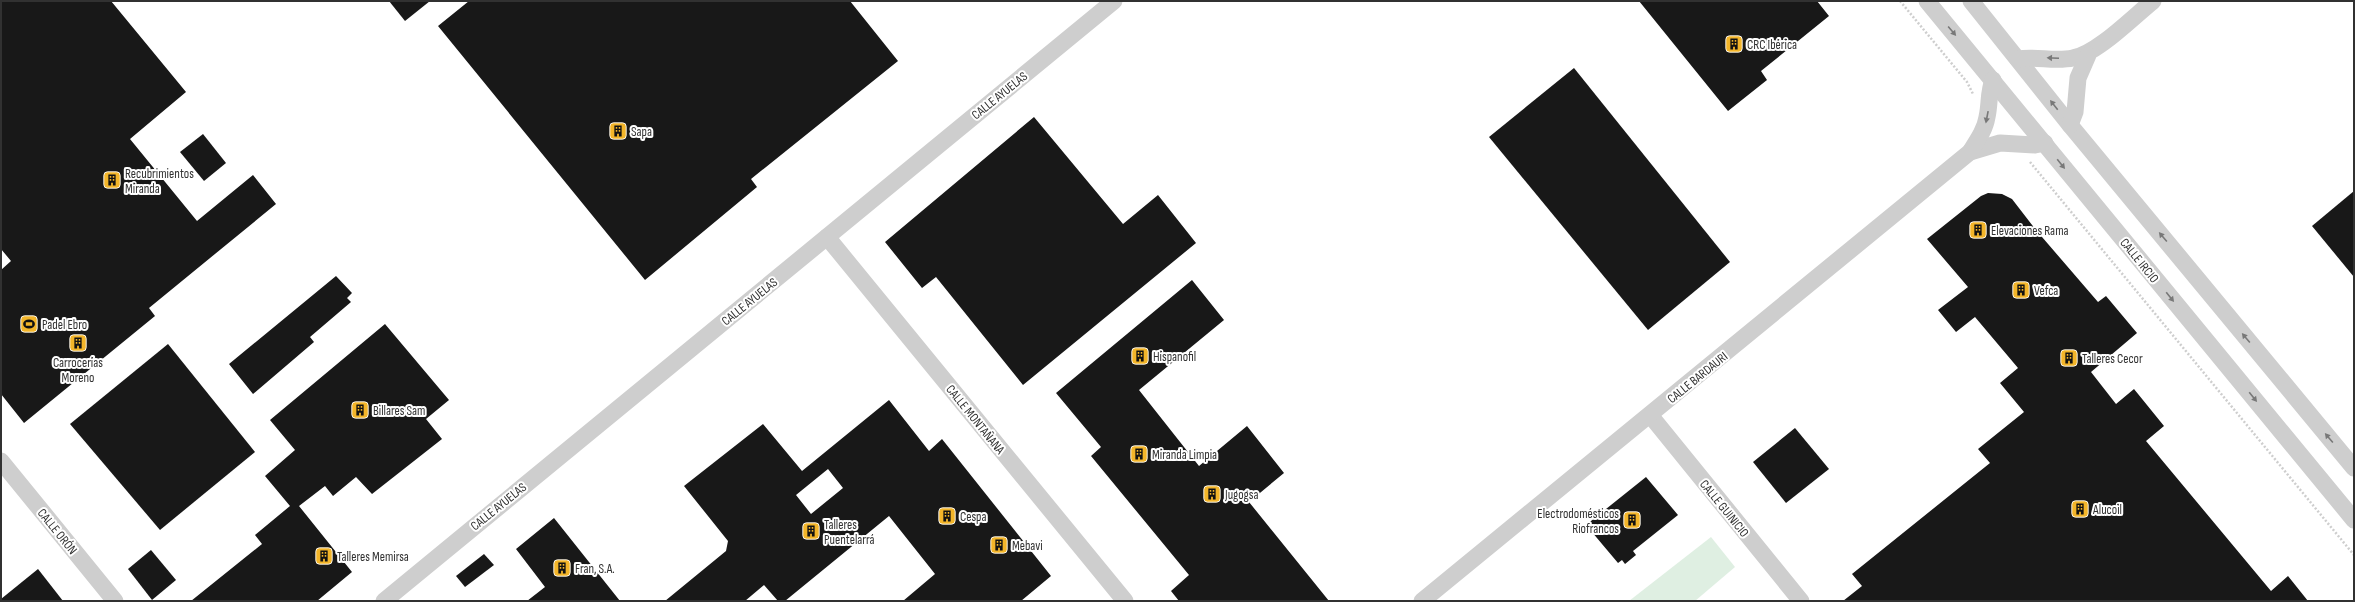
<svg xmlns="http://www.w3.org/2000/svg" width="2355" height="602" viewBox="0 0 2355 602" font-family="'Sofia Sans Condensed',sans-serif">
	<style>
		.green { fill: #dfefe2 }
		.building { fill: #181818; fill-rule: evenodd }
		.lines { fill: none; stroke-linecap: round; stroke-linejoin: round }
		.path { stroke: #cecece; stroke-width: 2.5; stroke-dasharray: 2 2; stroke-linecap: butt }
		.minor { stroke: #cecece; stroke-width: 17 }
		.oneway { fill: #787878 }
		.labels { text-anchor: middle; stroke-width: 4; stroke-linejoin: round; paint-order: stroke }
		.poi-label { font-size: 13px; fill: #313131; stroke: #fff; text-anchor: start }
		.street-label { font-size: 13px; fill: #313131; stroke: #fff }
	</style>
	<rect width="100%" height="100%" fill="#fff"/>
	<path class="green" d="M1711,537L1735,567L1695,601H1629Z"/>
	<g class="building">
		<path d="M1,1H111L186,92L130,139L197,221L253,175L276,204L149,308L155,316L24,423L1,394V270L11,261L1,249Z"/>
		<path d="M389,1H430L405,21Z"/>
		<path d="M469,1H850L898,61L751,179L757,187L645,280L438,26Z"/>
		<path d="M1639,1H1817L1829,16L1761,71L1767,80L1728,111Z"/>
		<path d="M1574,68L1730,262L1648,330L1489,137Z"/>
		<path d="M1034,117L1123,224L1158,195L1196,243L1023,385L936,277L922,288L885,242Z"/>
		<path d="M203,134L226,163L204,181L180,152Z"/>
		<path d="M2354,191V277L2312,226Z"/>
		<path d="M1988,193L2002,194L2012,199L2036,230L2098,302L2106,296L2137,333L2091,372L2116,404L2134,389L2164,426L2146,441L2271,591L2288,576L2308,601H1843L1862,586L1852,574L1990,463L1978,449L2024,412L2000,383L2018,368L1975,317L1956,332L1938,310L1968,287L1927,239L1981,196Z"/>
		<path d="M336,276L352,293L347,298L351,302L310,337L314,342L253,394L229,364Z"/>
		<path d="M1192,280L1224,320L1139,390L1199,466L1247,426L1284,473L1249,502L1329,601H1179L1171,591L1189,575L1091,456L1101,447L1056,393Z"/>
		<path d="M385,324L449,400L426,419L442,439L372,494L356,477L333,496L325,486L299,506L352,572L317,601H191L262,544L255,535L290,506L265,476L295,450L270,420Z"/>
		<path d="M168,344L255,452L160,530L70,424Z"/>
		<path d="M889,400L929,451L942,439L1051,576L1021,601H903L935,574L889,516L785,601H778L764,585L745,601H665L726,551L728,541L684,486L763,424L802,471ZM828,469L843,488L811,514L796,495Z"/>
		<path d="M1795,428L1829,469L1786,503L1753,462Z"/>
		<path d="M1646,477L1678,515L1633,551L1636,555L1625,564L1622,560L1618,563L1586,525Z"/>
		<path d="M554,518L620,601H527L545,587L516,549Z"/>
		<path d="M151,550L176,580L152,600L128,569Z"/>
		<path d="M484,554L494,565L465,587L456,576Z"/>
		<path d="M38,569L63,601H1V599Z"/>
	</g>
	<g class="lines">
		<g class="path">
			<path d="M1900,1L1967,82L1973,94"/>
			<path d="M2030,162L2354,555"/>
		</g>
		<g class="minor">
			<path d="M1927,1L2354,520"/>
			<path d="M1971,1L2070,125L2354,468"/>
			<path d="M2018,59C2036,56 2055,62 2073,58C2097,54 2133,17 2153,1"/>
			<path d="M2070,125L2075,112L2078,78L2088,55"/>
			<path d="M1970,152L2000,143L2035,145L2045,143"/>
			<path d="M827,237L1125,601"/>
			<path d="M1650,415L1801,601"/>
			<path d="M1,461L115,601"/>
			<path d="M384,601L1114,1"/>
			<path d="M1422,601L1970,152C1977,141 1985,130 1987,117C1990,104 1988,93 1993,80"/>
		</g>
	</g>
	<defs><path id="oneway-solid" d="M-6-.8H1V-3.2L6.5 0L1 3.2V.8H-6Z"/></defs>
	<g class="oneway">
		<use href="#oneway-solid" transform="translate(1952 31) rotate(50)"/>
		<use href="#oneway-solid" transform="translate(2053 58) rotate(-178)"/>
		<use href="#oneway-solid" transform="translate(2054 105) rotate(-128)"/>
		<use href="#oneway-solid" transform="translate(1987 117) rotate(101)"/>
		<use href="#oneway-solid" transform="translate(2061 164) rotate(51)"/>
		<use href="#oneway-solid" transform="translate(2163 237) rotate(-130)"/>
		<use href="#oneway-solid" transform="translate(2170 297) rotate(51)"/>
		<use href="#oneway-solid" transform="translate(2246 338) rotate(-130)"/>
		<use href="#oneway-solid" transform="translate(2253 397) rotate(51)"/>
		<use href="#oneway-solid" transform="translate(2329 438) rotate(-130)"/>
	</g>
	<defs>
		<symbol id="building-square" viewBox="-11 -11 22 22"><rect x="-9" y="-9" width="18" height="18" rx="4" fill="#f3b529" stroke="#fff"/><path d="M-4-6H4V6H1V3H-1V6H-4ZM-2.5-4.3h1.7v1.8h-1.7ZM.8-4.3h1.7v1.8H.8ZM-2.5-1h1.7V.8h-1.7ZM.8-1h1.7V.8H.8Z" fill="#111"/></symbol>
		<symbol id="stadium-square" viewBox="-11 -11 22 22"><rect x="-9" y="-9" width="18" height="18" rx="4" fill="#f3b529" stroke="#fff"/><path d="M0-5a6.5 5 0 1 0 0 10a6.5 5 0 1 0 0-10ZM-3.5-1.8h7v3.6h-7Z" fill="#111"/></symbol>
	</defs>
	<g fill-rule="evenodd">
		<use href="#building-square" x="1724" y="34" width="20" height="20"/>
		<use href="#building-square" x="608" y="121" width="20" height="20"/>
		<use href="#building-square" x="102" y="170" width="20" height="20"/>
		<use href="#building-square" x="1968" y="220" width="20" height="20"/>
		<use href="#building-square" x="2011" y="280" width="20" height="20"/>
		<use href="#stadium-square" x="19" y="314" width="20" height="20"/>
		<use href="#building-square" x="68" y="333" width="20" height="20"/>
		<use href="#building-square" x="1130" y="346" width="20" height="20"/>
		<use href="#building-square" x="2059" y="348" width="20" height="20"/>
		<use href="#building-square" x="350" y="400" width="20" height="20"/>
		<use href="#building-square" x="1129" y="444" width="20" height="20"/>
		<use href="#building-square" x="1202" y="484" width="20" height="20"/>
		<use href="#building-square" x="2070" y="499" width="20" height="20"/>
		<use href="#building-square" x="937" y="506" width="20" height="20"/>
		<use href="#building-square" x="1622" y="510" width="20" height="20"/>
		<use href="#building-square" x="801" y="521" width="20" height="20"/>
		<use href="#building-square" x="989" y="535" width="20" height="20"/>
		<use href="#building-square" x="314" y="546" width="20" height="20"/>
		<use href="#building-square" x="552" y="558" width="20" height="20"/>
	</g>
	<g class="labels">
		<g class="poi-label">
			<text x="1747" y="49">CRC Ibérica</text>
			<text x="631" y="136">Sapa</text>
			<text x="125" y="178">Recubrimientos<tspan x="125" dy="15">Miranda</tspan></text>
			<text x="1991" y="235">Elevaciones Rama</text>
			<text x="2034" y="295">Vefca</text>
			<text x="42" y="329">Padel Ebro</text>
			<text x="1153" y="361">Hispanofil</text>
			<text x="2082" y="363">Talleres Cecor</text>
			<text x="78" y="367" text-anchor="middle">Carrocerías<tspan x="78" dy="15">Moreno</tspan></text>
			<text x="373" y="415">Billares Sam</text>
			<text x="1152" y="459">Miranda Limpia</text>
			<text x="1225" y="499">Jugogsa</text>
			<text x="2093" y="514">Alucoil</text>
			<text x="1619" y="518" text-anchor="end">Electrodomésticos<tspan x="1619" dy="15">Riofrancos</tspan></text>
			<text x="960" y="521">Cespa</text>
			<text x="824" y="529">Talleres<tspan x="824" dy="15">Puentelarrá</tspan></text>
			<text x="1012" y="550">Mebavi</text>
			<text x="337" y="561">Talleres Memirsa</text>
			<text x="575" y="573">Fran, S.A.</text>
		</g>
		<g class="street-label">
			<text transform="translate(999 95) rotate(-39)" y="5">CALLE AYUELAS</text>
			<text transform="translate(2140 260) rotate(51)" y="5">CALLE IRCIO</text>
			<text transform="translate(749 301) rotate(-39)" y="5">CALLE AYUELAS</text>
			<text transform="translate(1697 377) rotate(-39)" y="5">CALLE BARDAURI</text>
			<text transform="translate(976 419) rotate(51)" y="5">CALLE MONTAÑANA</text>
			<text transform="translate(498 506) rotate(-39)" y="5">CALLE AYUELAS</text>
			<text transform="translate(1725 508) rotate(51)" y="5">CALLE GUINICIO</text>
			<text transform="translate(58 531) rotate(51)" y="5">CALLE ORÓN</text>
		</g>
	</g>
	<rect width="2355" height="602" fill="none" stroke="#313131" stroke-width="4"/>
</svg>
